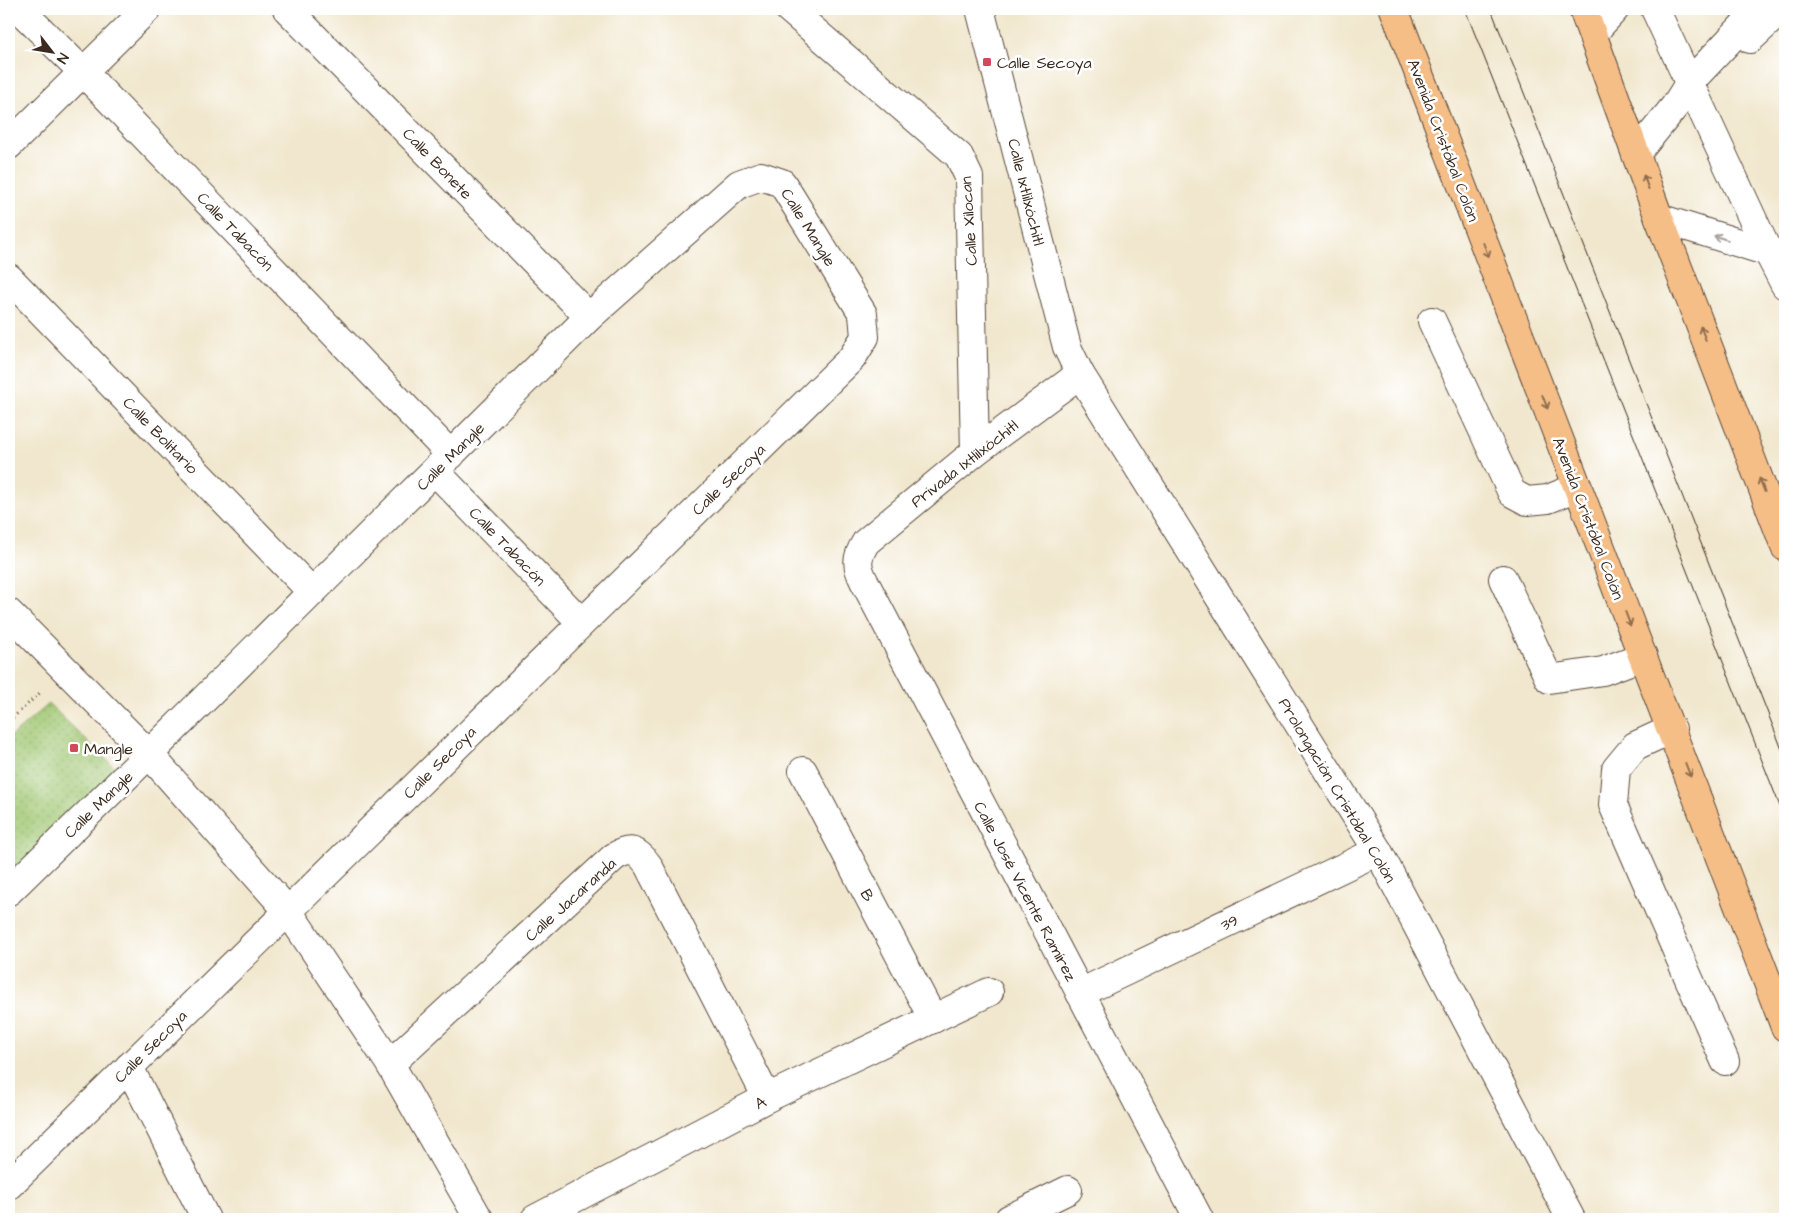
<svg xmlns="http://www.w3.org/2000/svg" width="1794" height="1228" viewBox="0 0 1794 1228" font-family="'Architects Daughter',sans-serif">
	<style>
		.grass { fill: url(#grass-dots); stroke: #6e7948 }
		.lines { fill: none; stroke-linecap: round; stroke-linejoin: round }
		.minor-casing { stroke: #564638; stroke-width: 30 }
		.major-casing { stroke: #564638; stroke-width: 30 }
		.path { stroke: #564638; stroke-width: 3; stroke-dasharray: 1 4; stroke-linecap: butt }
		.minor { stroke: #fff; stroke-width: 28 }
		.major { stroke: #f6be87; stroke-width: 28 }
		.tram { stroke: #3b2a1e; stroke-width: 1 }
		.oneway { stroke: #8f6d4d }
		.oneway2 { stroke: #a79f9a }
		.poi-dot { fill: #d1495b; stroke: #fff; stroke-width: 2 }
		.labels { text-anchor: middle; stroke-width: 5; stroke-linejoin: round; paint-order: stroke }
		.poi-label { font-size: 16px; fill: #3b2a1e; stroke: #fff; text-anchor: start }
		.street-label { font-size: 16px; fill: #3b2a1e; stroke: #fff }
	</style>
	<defs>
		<pattern id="grass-dots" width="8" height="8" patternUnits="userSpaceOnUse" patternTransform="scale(1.25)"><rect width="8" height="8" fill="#a1c873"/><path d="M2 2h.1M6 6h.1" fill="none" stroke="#84a35e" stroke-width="1.8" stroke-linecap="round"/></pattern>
	</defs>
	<rect width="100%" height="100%" fill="#fff"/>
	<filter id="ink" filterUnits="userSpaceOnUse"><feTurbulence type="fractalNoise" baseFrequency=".02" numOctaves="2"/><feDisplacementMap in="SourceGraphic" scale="10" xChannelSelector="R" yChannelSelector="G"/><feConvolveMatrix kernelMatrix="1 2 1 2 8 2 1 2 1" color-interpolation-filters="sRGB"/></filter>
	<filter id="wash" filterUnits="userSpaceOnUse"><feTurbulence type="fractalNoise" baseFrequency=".0096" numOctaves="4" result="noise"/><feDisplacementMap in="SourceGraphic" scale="20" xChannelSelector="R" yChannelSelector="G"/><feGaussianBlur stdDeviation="1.12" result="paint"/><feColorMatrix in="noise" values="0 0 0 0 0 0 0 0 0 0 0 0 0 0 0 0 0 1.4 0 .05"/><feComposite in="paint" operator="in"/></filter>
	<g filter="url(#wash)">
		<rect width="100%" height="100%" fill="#f1e7ce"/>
		<path class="grass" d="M49,704L121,774L9,881V738Z"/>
	</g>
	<g filter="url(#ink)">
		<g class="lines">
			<defs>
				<g id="minor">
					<path d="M19,9L83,72L451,455"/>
					<path d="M287,9L589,317"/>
					<path d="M789,9L959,156L969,177L975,452"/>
					<path d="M980,9L1067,347L1080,374L1378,851L1571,1219"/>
					<path d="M1655,9L1768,252L1785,285"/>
					<path d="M1593,33L1615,9"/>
					<path d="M1750,39L1782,9"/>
					<path d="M9,145L147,9"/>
					<path d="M1636,154L1675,106L1690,82L1759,9"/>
					<path d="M1659,218L1768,252L1780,253"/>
					<path d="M9,278L312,592"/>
					<path d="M1432,321L1512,493L1527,501L1548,499L1578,487"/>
					<path d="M1080,374L975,452L866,542C856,558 856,565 864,581L1199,1219"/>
					<path d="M435,471L581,622"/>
					<path d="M1503,579L1549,679L1603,671L1643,656"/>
					<path d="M9,613L149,754L288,911L390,1064L479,1219"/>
					<path d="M1672,729L1635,746L1616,769L1613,805L1725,1061"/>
					<path d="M803,771L933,1019"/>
					<path d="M9,891L149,754L589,317L739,184L761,176L782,183L863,314L865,337L852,358L9,1185"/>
					<path d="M1080,993L1378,851"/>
					<path d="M390,1064L614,857C630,847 637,850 648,865L767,1098"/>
					<path d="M129,1067L206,1219"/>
					<path d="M535,1219L767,1098L989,992"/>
					<path d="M1009,1219L1068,1190"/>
				</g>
				<g id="major">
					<path d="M1394,9L1785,1027"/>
					<path d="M1583,9L1659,218L1785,547"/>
				</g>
			</defs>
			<use href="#minor" class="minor-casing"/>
			<use href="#major" class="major-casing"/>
			<path class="path" d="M9,721L42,691"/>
			<use href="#minor" class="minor"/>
			<use href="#major" class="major"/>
			<g class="tram">
				<path d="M1465,9L1785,819"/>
				<path d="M1491,9L1785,757"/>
			</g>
		</g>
		<defs><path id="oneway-shaft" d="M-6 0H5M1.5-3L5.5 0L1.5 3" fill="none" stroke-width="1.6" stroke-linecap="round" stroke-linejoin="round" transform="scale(1.25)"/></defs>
		<g class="oneway">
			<use href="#oneway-shaft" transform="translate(1646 182) rotate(-110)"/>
			<use href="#oneway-shaft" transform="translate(1486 250) rotate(69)"/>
			<use href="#oneway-shaft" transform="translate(1703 333) rotate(-111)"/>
			<use href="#oneway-shaft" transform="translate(1545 402) rotate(69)"/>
			<use href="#oneway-shaft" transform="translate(1762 485) rotate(-111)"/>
			<use href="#oneway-shaft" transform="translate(1628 619) rotate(69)"/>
			<use href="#oneway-shaft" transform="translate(1688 770) rotate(69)"/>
		</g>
		<use class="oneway2" href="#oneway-shaft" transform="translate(1721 238) rotate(-162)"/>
	</g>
	<g class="poi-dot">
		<rect x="982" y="57" width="10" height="10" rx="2.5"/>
		<rect x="69" y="743" width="10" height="10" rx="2.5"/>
	</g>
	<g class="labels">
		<g class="poi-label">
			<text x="997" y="68">Calle Secoya</text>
			<text x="84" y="754">Mangle</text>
		</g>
		<g class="street-label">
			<text transform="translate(1444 140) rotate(69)" y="6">Avenida Cristóbal Colón</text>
			<text transform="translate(438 163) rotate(46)" y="6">Calle Bonete</text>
			<text transform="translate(1027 192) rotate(76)" y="6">Calle Ixtlilxóchitl</text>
			<text transform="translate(968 221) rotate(-94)" y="6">Calle Xilocan</text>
			<text transform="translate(809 227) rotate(58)" y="6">Calle Mangle</text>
			<text transform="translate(236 231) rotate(46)" y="6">Calle Tabacón</text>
			<text transform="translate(161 435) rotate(46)" y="6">Calle Bolitario</text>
			<text transform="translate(450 456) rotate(-45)" y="6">Calle Mangle</text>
			<text transform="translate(964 463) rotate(-38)" y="6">Privada Ixtlilxóchitl</text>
			<text transform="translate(728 479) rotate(-44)" y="6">Calle Secoya</text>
			<text transform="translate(1589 518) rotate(69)" y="6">Avenida Cristóbal Colón</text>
			<text transform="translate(508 546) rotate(46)" y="6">Calle Tabacón</text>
			<text transform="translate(439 762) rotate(-45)" y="6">Calle Secoya</text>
			<text transform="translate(1338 790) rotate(59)" y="6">Prolongación Cristóbal Colón</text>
			<text transform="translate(98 804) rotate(-44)" y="6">Calle Mangle</text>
			<text transform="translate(1026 891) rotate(62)" y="6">Calle José Vicente Ramírez</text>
			<text transform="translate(868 895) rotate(62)" y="6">B</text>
			<text transform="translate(570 899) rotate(-42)" y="6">Calle Jacaranda</text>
			<text transform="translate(1229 922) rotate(-25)" y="6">39</text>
			<text transform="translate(150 1046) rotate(-45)" y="6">Calle Secoya</text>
			<text transform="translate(760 1102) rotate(-27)" y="6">A</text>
		</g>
	</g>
	<rect width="1794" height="1228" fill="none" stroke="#fff" stroke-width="30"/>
	<g transform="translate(52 52) rotate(121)" stroke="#ffffff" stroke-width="4" paint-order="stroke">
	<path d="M0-4L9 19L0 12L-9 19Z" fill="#3b2a1e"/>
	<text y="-8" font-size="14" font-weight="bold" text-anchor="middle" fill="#3b2a1e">N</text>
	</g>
</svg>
